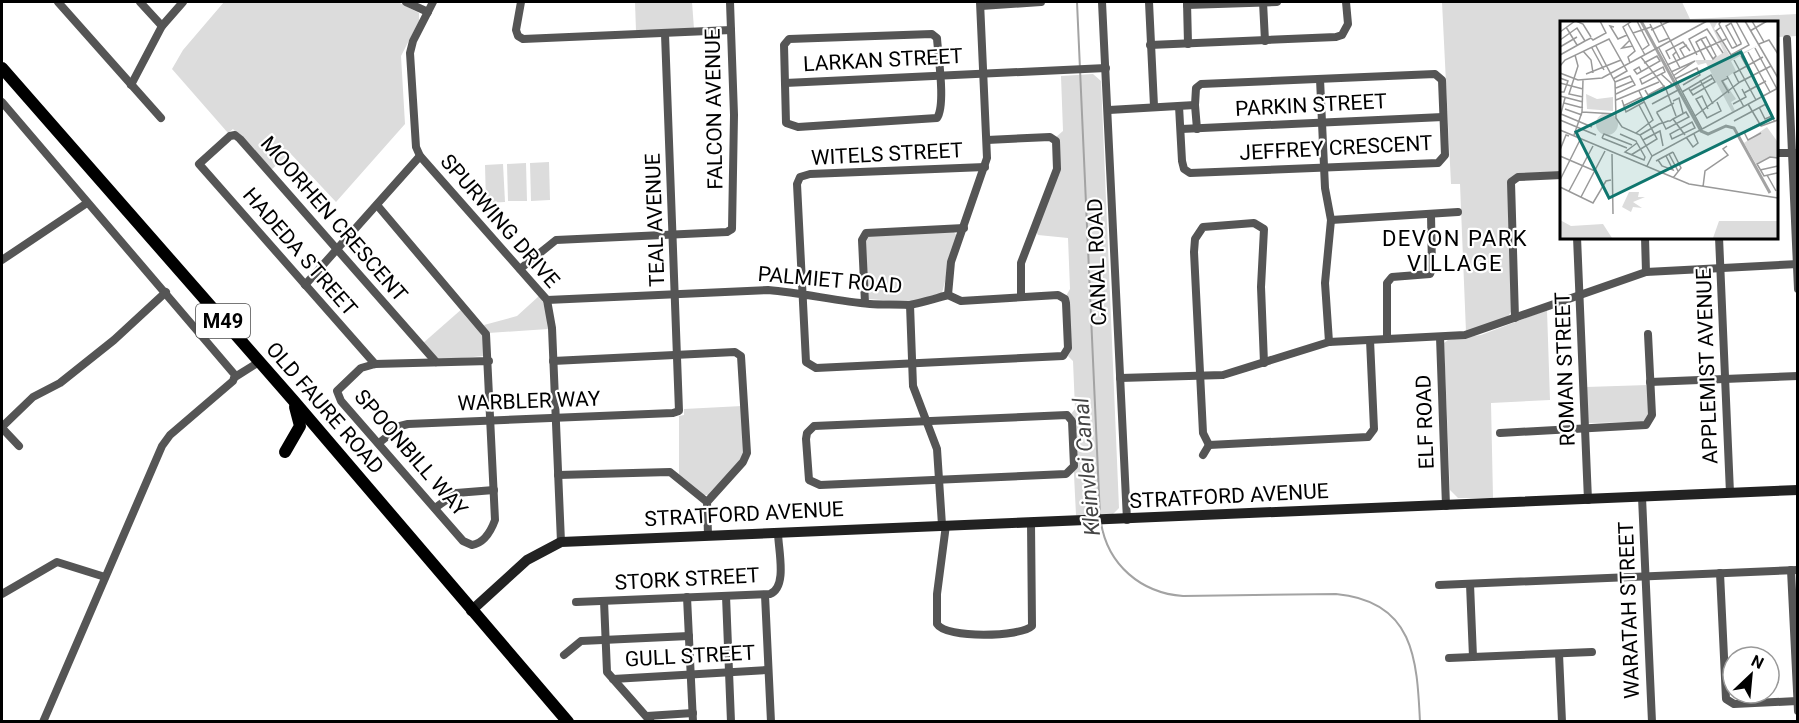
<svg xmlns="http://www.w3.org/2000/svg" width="1799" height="723" viewBox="0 0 1799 723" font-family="Roboto,sans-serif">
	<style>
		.green { fill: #dcdcdc }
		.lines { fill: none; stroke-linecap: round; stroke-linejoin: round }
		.stream { stroke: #a3a3a3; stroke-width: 2 }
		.street { stroke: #555; stroke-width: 8 }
		.secondary { stroke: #222; stroke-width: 10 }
		.primary { stroke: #000; stroke-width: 12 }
		.labels { text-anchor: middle; stroke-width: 4.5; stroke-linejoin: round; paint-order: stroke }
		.shield { fill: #fff; stroke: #4c4c4c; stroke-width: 1.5 }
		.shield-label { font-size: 20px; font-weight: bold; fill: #000 }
		.street-label { font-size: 21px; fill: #000; stroke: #fff }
		.neighbourhood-label { font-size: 22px; letter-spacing: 1.5px; fill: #000; stroke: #fff }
		.water-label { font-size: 22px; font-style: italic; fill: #444; stroke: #fff }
		.inset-river { fill: none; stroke: #a3a3a3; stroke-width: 3 }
		.inset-road { fill: none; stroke: #999; stroke-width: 1.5 }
		.view { fill: #0f766e; fill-opacity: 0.15; stroke: #0f766e; stroke-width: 3 }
		.inset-edge { fill: none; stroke: #000; stroke-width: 3 }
	</style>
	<rect width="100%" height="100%" fill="#fff"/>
	<g class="green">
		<path d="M224,2H398L419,13V21L401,56L405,124L336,202L290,153L271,170L233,129L228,133L172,69L183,50Z"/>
		<path d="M635,2H692L694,29L636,31Z"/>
		<path d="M1442,2H1682L1690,19L1797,14V36L1777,37L1776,22H1562V172L1508,182L1512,310L1507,318L1466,332L1460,184H1451Z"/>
		<path d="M1093,74L1101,81L1119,508L1113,514L1076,515L1071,414L1075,409L1073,361L1068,356L1071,350L1066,296L1070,289L1068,238L1038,235L1036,231L1060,167L1056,137L1063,131L1061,76Z"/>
		<path d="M549,162L550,200L531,201L530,163Z"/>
		<path d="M526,163L527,201H508L507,164Z"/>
		<path d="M503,164L505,202L486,203L485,165Z"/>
		<path d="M954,232L957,236L942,293L911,302L868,299L864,240L867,236Z"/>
		<path d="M539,296L546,307L548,329L488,333L484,325L517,316Z"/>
		<path d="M463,308L484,336V356L439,360L422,344Z"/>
		<path d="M1547,310L1550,400L1491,403L1493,498H1458L1450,490L1444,343L1448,340L1481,335Z"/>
		<path d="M1648,385L1649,415L1646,422L1588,423L1586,387Z"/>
		<path d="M742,406L744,456L709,495H703L679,476V416L684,415V409Z"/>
	</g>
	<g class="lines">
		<g class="stream">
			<path d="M1077,2L1100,517"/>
			<path d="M1101,523C1108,565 1141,593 1183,596L1336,594C1414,601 1417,659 1420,722"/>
		</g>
		<g class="street">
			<path d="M58,2L161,118"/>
			<path d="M140,2L162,26"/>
			<path d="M406,2L428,12"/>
			<path d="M433,2L413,41L410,53L416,147L420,156L547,300L552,328L561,542"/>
			<path d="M521,2L516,30L518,36L523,39L731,30"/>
			<path d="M1102,2L1127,520"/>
			<path d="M1149,2L1154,106"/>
			<path d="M1187,2L1188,44"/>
			<path d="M1263,2L1265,41"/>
			<path d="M1187,5L1277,2"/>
			<path d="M981,6L1041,2"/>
			<path d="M932,34L937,38C938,55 946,105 937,118L798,127L786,123L784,45L789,39Z"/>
			<path d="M1787,39L1798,289"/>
			<path d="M1150,45L1336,37L1342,35L1348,24L1346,2"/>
			<path d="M1320,79L1325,188L1331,220L1325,283L1329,342"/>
			<path d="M785,83L1106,68"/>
			<path d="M131,85L162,26L183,2"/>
			<path d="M2,102L235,375L233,381L170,435L162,446L43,722"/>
			<path d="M1195,105L1197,129"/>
			<path d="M1109,110L1195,105L1196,88L1201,84L1435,74L1442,80L1445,155L1438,163L1190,173L1184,169L1182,161L1179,106"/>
			<path d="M1181,129L1443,117"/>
			<path d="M987,140L1050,137L1056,141L1057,169L1021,263V297"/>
			<path d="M1776,153H1798"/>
			<path d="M377,205L486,334L495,520C491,531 484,543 472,545L463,541L341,401L337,391L361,368L375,364L489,361"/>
			<path d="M1331,220L1458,212"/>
			<path d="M1577,237L1588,500"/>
			<path d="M1645,237L1646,272"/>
			<path d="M1719,237L1730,493"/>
			<path d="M2,260L87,203"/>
			<path d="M520,269L556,240L727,232L732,229L734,115L730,2"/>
			<path d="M305,285L420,156"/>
			<path d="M948,295L951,262L987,158L980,2"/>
			<path d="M547,300L768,290C803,293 836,301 870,304C883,305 895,304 908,305C914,305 940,297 948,295L961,301L1058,295L1065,299L1066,303L1068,348L1063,356L816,368L806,362L797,184L800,177L810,174L985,167"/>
			<path d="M865,303L862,240L866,233L964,228"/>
			<path d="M910,305L913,386L937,449L942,525"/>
			<path d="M1515,318L1511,182L1518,177L1562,175"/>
			<path d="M1440,337L1446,506"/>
			<path d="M1387,339V283L1392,277L1430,274L1432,269L1431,214"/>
			<path d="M553,361L735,352L741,356L747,453L743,462L707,502"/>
			<path d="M1264,363L1261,287L1264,229L1254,223L1203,227L1195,239L1194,252L1203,433L1209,445L1368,437L1374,429L1370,340"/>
			<path d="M375,364L199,164L230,136L235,135L240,139L436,362"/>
			<path d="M235,377L259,362"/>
			<path d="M1120,378L1223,375L1329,342L1465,335L1646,272L1798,264"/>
			<path d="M1650,382L1798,376"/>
			<path d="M1067,415L1072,421L1074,466L1066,474L820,485L809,480L806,439L807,433L814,426Z"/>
			<path d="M2,427L33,397L60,383L114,340L166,292"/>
			<path d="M2,428L19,446"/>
			<path d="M1500,433L1646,425L1652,415L1648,334"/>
			<path d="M379,443L400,426L408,424L673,413L679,411L665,34"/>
			<path d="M1203,455L1209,445"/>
			<path d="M558,475L670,472L707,502L708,535"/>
			<path d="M1642,497L1652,722"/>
			<path d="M435,508L456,493L494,490"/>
			<path d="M946,525L937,594V624C946,639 1021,637 1032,626L1031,523"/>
			<path d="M1791,570L1798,711"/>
			<path d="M1720,573L1726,699L1734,704L1797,701"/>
			<path d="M1470,584L1473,657"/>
			<path d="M1439,585L1797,570"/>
			<path d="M2,594L57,562L105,577"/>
			<path d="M765,595L771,722"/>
			<path d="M726,596L731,722"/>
			<path d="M687,597L693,722"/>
			<path d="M604,601L607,672L651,722"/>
			<path d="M576,602L770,594C788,587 778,549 778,532"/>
			<path d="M1559,654L1562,722"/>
			<path d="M564,655L581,641L689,636"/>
			<path d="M1449,658L1592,652"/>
			<path d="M613,679L768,670"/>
			<path d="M647,716L693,713"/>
		</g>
		<path class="secondary" d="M471,611L527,560L561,542L1798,490"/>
		<g class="primary">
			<path d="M2,68L293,400L568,722"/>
			<path d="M285,452L300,426L295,407"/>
		</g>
	</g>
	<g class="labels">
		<rect class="shield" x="196" y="304" width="54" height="34" rx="4.5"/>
		<g class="shield-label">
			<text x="223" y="328">M49</text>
		</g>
		<g class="street-label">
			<text transform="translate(883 60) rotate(-3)" y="7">LARKAN STREET</text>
			<text transform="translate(1311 105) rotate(-3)" y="7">PARKIN STREET</text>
			<text transform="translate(714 109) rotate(-91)" y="7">FALCON AVENUE</text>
			<text transform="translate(1336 148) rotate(-3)" y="7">JEFFREY CRESCENT</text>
			<text transform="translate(887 154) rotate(-3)" y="7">WITELS STREET</text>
			<text transform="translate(334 219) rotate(49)" y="7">MOORHEN CRESCENT</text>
			<text transform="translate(655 220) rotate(-92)" y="7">TEAL AVENUE</text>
			<text transform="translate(500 221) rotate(49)" y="7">SPURWING DRIVE</text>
			<text transform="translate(300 252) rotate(49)" y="7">HADEDA STREET</text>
			<text transform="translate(1097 262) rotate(-92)" y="7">CANAL ROAD</text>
			<text transform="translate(830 280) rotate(5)" y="7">PALMIET ROAD</text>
			<text transform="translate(1707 366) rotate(-92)" y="7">APPLEMIST AVENUE</text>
			<text transform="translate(1565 369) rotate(-92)" y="7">ROMAN STREET</text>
			<text transform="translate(529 401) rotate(-2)" y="7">WARBLER WAY</text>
			<text transform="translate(325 408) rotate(49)" y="7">OLD FAURE ROAD</text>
			<text transform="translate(1425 422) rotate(-92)" y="7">ELF ROAD</text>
			<text transform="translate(411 453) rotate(49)" y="7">SPOONBILL WAY</text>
			<text transform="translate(1229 496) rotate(-3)" y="7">STRATFORD AVENUE</text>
			<text transform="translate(744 514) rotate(-3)" y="7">STRATFORD AVENUE</text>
			<text transform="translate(687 579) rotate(-3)" y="7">STORK STREET</text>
			<text transform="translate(1629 610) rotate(-92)" y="7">WARATAH STREET</text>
			<text transform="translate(690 656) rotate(-3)" y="7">GULL STREET</text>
		</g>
		<g class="neighbourhood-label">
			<text x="1455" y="246">DEVON PARK<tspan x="1455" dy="25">VILLAGE</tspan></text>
		</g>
		<g class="water-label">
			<text transform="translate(1086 467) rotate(-95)" y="8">Kleinvlei Canal</text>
		</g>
	</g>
	<g transform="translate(1560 21)">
		<rect width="218" height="218" fill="#fff"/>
		<path d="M149,0H158L154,7L171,37L199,24L171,40L176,50L163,59L176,78L171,81L175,90L172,91L146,42L138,44L135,39H152L164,31ZM26,73L37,78L53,76V90L27,88ZM36 103a11 11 0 1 1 22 0a11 11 0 1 1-22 0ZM207,106L217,120V137L210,136L196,143L184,122ZM69,171H79L78,176H85L73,181L82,187L73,186L71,191L62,186ZM0,199L11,205L43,203L52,217H0ZM159,200H217V217H153Z" fill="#dcdcdc"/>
		<path class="inset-river" d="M81,0L141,110L148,113L166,105L174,107L210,172"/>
		<path class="inset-road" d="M16,0L23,3L31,16M77,0L89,24L82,29M100,0L120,38M161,0L159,3L172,27H173L181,23V22L171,2L166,5L177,25M185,0L218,57M192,0L204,21M68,3L85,34M90,3L99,21L109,17M6,6L17,24M54,6L50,5L58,18L67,14M161,6L156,10L171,34L189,24L176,0M91,9L110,0M190,10L207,0M0,11L15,0M73,12L91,6M146,16L156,35L153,38L141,18ZM31,17L33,19L46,12L40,0M141,18L136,21L145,39M0,19L17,7L25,20L31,17M70,19L62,27L73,25M199,23L209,19L218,33M36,25L55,61L56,97L62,106L80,114L92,135M0,26L17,16M32,27L44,49M99,27L142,108M195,27L217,68M23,30L31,39L33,52M116,31L113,34L120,47M188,31L210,71M0,34L25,20M15,34L18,45L9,73L23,76M137,34L129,18L147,8L163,32M181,35L203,75M81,36L106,68L116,95M125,37L120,28L127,24M110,38L106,30L123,21L130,30M174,39L196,79M70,42L68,36L75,30L63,6L72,0M107,44L166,18M0,45L5,39L49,18L67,50L53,58M103,46L105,51L82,63L80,58ZM81,50L79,46L74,49L77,53L100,40L97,35L84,42M111,51L135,40L113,55M0,52L18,59L42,57L147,0M26,53L61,39M101,53L112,63L106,68M167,55L184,86M0,57L8,60L4,71H0M168,57L162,60L169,72M115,58L137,47L140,54L123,64M140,59L153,83M55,61L70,55L75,64L56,73M0,62L23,68M179,62L174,52L203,36M56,67L73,60M85,69L88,74L105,65M130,70L153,57M122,71L151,54L155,61L133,74L129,68M184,72L206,60M0,75L23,81M56,79L99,61M62,79L66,91L84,81M113,80L119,77L123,92M4,82L23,87M92,83L120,68M173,83L186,76L182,68M188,83L201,105L218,99M205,83L215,101M63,85L82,76M199,86L205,98L212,95M5,88L22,94M148,88L142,75L136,78L147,97L161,90L157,81M22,91L56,93M1,93L32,106M135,95L180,61L211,45M0,96L5,77M113,98L125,114M0,99L36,114M174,100L206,83M132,101L135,107L112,118L110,113ZM0,109L129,163L218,177M184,111L188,119L201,112M76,112L93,99L79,70M60,113L76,120L77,122L85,136L84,139L65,131L77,122M181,113L199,103M14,114L22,91L23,59M80,114L99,103L102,102H103L108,100H110L113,98L126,91L129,96L106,108L103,102L97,92V91L114,82M126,116L133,126L138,122L134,113M42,117L44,113L72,124M42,117L67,127M83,119L100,110L103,125M0,129L6,114L9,115M113,131L121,147L113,157M52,133L53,193M109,133L118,150M71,134L97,118L79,84M0,135L35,150M98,139L102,145L113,149L106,135M96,140L113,131M87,145L92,135L218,67M200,149L218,145M217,152L204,155L197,143L210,136L218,137M207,154L216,170M0,159L20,119M0,166L33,182L46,160L51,159M143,166L145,150L168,134L163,128L167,125M9,170L33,125M21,176L45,130"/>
		<path class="view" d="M181,31L213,97L49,177L16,111Z"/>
		<rect width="218" height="218" class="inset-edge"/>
	</g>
	<rect width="1799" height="723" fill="none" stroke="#000000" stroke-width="6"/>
	<g transform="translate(1751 675) rotate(26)"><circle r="28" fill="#ffffff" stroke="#999999" stroke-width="1.5"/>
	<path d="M0-4.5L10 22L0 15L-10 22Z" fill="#000000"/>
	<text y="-9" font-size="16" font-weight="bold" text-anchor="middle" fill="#000000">N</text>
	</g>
</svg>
